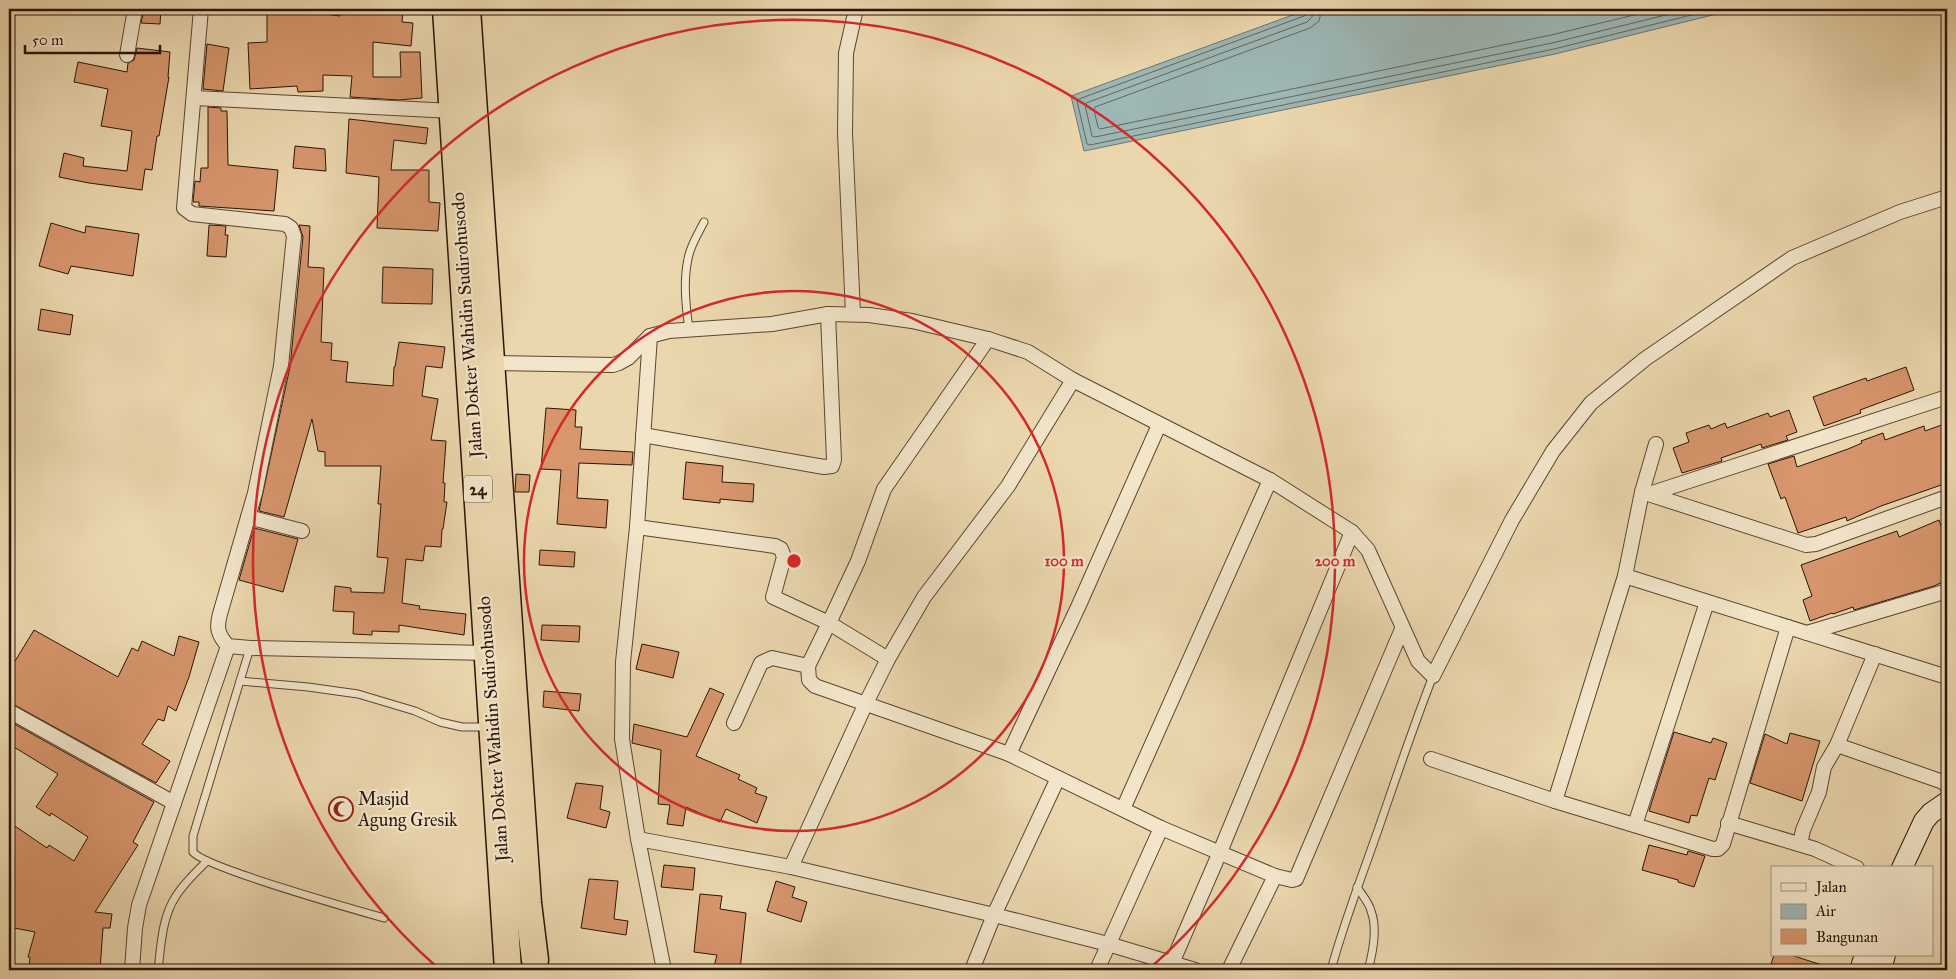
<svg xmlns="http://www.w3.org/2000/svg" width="1956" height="979" viewBox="0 0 1956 979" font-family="'IM FELL Great Primer',serif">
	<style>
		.water { fill: #9db7b5; stroke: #6f766f }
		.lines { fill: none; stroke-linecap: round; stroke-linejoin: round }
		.shore { stroke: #64665e; stroke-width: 1 }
		.building { fill: #d8966d; stroke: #2a1407 }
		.lane-casing { stroke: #5a4531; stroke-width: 9 }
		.street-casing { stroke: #5a4531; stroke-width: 16 }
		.secondary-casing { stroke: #2a1407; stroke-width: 22 }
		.highway-casing { stroke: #2a1407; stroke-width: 29 }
		.lane { stroke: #f2e5ca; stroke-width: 7 }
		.street { stroke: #f2e5ca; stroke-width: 14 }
		.secondary { stroke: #f2e5ca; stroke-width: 20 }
		.highway { stroke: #ebd7ae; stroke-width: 26 }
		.ring { fill: none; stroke: #d62828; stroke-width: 2.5 }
		.labels { text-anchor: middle; stroke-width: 4.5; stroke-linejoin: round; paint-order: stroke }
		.shield { fill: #f2e5ca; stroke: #665342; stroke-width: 1 }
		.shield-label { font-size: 16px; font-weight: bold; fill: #2a1407 }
		.street-label { font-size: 18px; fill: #2a1407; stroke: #f2e5ca }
		.poi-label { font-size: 18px; fill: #2a1407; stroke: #f2e5ca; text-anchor: start }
		.centre { fill: #d62828; stroke: #f2e5ca; stroke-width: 2.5 }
		.ring-label { font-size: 15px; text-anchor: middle; font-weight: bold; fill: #d62828; stroke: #f2e5ca; stroke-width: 4.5; stroke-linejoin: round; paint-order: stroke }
	</style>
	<rect width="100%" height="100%" fill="#ebd7ae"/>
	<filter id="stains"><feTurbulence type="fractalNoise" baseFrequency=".004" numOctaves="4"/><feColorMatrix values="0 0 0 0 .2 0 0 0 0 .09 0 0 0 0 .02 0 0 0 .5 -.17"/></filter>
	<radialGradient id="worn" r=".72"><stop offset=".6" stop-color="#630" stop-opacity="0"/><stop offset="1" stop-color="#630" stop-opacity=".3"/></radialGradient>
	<path class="water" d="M1309,9H1737L1555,54L1084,151L1071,96Z"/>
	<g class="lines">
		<g class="shore">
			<path d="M1308,9L1307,13L1304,16L1079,99L1077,101L1087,144L1090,145L1554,49L1716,9"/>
			<path d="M1314,9L1312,17L1307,22L1086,103L1085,105L1092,136L1095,137L1552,43L1690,9"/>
			<path d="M1322,9L1319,21L1310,28L1095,107L1094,110L1098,127L1100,129L1551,35L1659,9"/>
		</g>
	</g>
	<g class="building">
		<path d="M144,9H161L160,24L141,23Z"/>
		<path d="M267,9H302V11L340,16V9H403L402,22L413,23L411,46L373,42V77H401L400,52H420L422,98L399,100L350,97L352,76L323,75V91L298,92L297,86L250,89L248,43L267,42Z"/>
		<path d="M207,44L229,48L223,91L203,89Z"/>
		<path d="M137,48L170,52L168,77H169L159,136H157L152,170L145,169L142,190L89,183L59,177L64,153L84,158L83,166L127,171L132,131L101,126L108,89L74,82L78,62L127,72L128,63L134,60Z"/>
		<path d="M208,107L221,108V111H227L228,165L278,170L274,211L199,206V202H193L195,181L200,182L201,168H208Z"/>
		<path d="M349,119L428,128L426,144L394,140L391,170H429V202L440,203L438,231L377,228L379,177L346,173Z"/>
		<path d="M295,146L325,149L326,171L293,168Z"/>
		<path d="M51,223L85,233L86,226L139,234L133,276L71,266L68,274L39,266Z"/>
		<path d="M209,225L226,226L225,235H228L226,257L207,256Z"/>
		<path d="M299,225L310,226L308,267L324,268L321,342L332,343L331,360L348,362L346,382L393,386L394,367H395L399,342L445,347L442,368L426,366L422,396L438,399L431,440L446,441L443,483H445L444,502H447L443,529H442L441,547L425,546L423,561L406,559L402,603L420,606L419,609L466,614L464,635L399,625V632L372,631V635L353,634L354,612L333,611L335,586L351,588V592L384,593L388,558L377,557L381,504H378L381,466H325V452L318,451L312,419L284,517L259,511L290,367L303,237Z"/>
		<path d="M383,267L433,269L432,304L382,303Z"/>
		<path d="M41,309L73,315L70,335L38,330Z"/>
		<path d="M1906,367L1914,390L1860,410L1861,413L1824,426L1813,397L1866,378L1867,381Z"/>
		<path d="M546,408L576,410L575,427H582L580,449L633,452L632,465L579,463L577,498L608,500L606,528L557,524L561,470L541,469Z"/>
		<path d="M1789,410L1797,432L1786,436L1788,440L1762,448L1761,444L1721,458L1722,461L1682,473L1673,448L1689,442L1686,433L1709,425L1711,429L1725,423L1727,428L1768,413L1770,417Z"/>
		<path d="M1947,423V483L1881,506L1847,521L1846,517L1798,533L1785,497L1781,499L1768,464L1794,456L1797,467L1848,449L1862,443L1861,441L1883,433L1885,440L1924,426L1925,431Z"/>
		<path d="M686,462L723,466L722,482L754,484L753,502L720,499V503L683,499Z"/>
		<path d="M516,474L530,475L529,492H515Z"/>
		<path d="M1939,520L1947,543L1941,546L1947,563V580L1934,586L1854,610L1853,607L1833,614L1832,613L1810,621L1803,600L1812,596L1801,565L1897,531L1899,537Z"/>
		<path d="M254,528L298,539L283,592L239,580Z"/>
		<path d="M540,550L575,552L574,567L539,565Z"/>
		<path d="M542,625L580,626L579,642L541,640Z"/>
		<path d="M34,630L118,677L132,648L138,651L142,641L174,656L179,636L199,642L189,677L176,711L168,706L164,721L158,719L142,744L170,761L156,783L9,702V671Z"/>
		<path d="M642,644L679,652L673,678L636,669Z"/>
		<path d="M710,688L724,694L696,756L740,775L738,779L757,788L755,793L767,797L757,823L726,809L720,822L686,807L683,826L667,824L670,805L658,804L661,750L632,743L634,724L687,737Z"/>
		<path d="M544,691L581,694L579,711L543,707Z"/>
		<path d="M9,721L154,802L133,842L138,845L95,912L112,914L110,928H103L100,970H29L30,957H28L35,932L9,927V822L47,848L49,845L74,861L88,837L51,813L50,816L36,807L58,774L9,744Z"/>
		<path d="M1674,732L1711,743L1713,738L1727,743L1715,780L1709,778L1697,816L1691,815L1689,823L1649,811Z"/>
		<path d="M1790,733L1820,741L1802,801L1750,783L1765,734L1787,744Z"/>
		<path d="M576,783L603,786L600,809L610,812L606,828L567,818Z"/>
		<path d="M1649,845L1687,855L1688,851L1705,856L1694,887L1678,882V880L1642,870Z"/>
		<path d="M664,865L695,868L693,890L661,887Z"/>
		<path d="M589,879L618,881L614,919L628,921L626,935L581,928Z"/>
		<path d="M776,881L795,887L792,897L807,902L801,922L767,911Z"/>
		<path d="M700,894L722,896L720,909L746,913L740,970H713L717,955L694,952Z"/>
		<path d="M1774,955H1791L1828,967V970H1769Z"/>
	</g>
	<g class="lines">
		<defs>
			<g id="lane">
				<path d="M689,330C686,307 683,282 688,259C690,246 698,234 704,222"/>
				<path d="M250,648L193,836V852C204,867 356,910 384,918"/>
				<path d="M240,681L308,687L358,694L415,711L440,722L462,727H488"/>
				<path d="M1357,887C1361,894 1369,902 1371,911C1378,929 1373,952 1368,970"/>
				<path d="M158,970C161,945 162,917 176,896C184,883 196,872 207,861"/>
				<path d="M1331,970C1344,922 1362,876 1378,830C1396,778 1413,727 1433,676"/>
			</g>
			<g id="street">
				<path d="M201,9L184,208L192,214L285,224L291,228L294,236L281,366L255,493L220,614C216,628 218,635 228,646L250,648L488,653"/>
				<path d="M127,55L135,9"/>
				<path d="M194,98L453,111"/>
				<path d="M853,314L845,133L846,53L856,9"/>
				<path d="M650,336L637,527L623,662L622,739L638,839L664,970"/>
				<path d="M490,363L613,365L619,363L628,358L650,336L669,331L772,324L828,314L869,315L912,321L988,339L1028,352L1073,380L1270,480L1352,532L1368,550L1418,661L1433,676L1512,520L1553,451L1591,403L1645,359L1792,258L1900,212L1947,197"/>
				<path d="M643,435L824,467L832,466L834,460L828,314"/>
				<path d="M1642,492L1806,545L1816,544L1947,497"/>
				<path d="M1649,494L1947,397"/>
				<path d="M248,517L302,531"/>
				<path d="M637,527L775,546L781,549L784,557L773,597L829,623L808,666L809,680L815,686L1009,754L1161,828L1275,876L1229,970"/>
				<path d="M1625,576L1947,677"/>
				<path d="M1807,633L1947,591"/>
				<path d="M888,659L829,623L858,561L884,489L988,339"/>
				<path d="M9,711L174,803"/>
				<path d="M734,723L761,663L772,658L808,666"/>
				<path d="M1837,745L1943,782L1947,786"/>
				<path d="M1009,754L1079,605L1159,425"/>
				<path d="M1431,759L1555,801L1713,849H1718L1723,844L1788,627"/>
				<path d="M1555,801L1625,576L1642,492L1656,444"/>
				<path d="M1123,809L1270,480"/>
				<path d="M1728,823L1815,849L1857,868"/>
				<path d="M1635,825L1707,602"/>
				<path d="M638,839L791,867L994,915L1108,944L1195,970"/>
				<path d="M1800,844L1803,830L1819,792L1824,767L1837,745L1875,654"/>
				<path d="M791,867L866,703L888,659L924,597L1008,486L1073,380"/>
				<path d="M1275,876L1292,880L1296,879L1299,872L1402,629"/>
				<path d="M132,970L135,928L139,905L228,646"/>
				<path d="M972,970L994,915L1058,778"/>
				<path d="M1097,970L1161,828"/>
				<path d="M1169,970L1220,852L1352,532"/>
			</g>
			<g id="secondary">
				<path d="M1902,868L1924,821L1931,813L1947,802"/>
				<path d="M1860,970L1865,955"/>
				<path d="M1881,970L1885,955"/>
			</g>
			<g id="highway">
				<path d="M446,9L508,970"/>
				<path d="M467,9L528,903L535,960"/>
			</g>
		</defs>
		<use href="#lane" class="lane-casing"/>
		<use href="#street" class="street-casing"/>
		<use href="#secondary" class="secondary-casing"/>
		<use href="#highway" class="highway-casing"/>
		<use href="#lane" class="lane"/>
		<use href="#street" class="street"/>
		<use href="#secondary" class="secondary"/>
		<use href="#highway" class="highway"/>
	</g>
	<g class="ring">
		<circle cx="794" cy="561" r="270"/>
		<path d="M439 969A541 541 0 1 1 1149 969"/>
	</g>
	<defs>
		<symbol id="mosque-ring" viewBox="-11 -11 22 22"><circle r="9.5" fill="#f2e5ca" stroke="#8f2418" stroke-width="1.5"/><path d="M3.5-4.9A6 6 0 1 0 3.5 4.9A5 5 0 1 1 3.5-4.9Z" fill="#8f2418"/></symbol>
	</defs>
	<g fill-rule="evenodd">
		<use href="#mosque-ring" x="327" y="795" width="28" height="28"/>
	</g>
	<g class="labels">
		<rect class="shield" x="464" y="475.5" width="28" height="27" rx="4"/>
		<g class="shield-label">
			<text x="478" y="495">24</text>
		</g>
		<g class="street-label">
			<text transform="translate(467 325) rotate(-94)" y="6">Jalan Dokter Wahidin Sudirohusodo</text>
			<text transform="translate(493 729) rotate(-94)" y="6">Jalan Dokter Wahidin Sudirohusodo</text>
		</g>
		<g class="poi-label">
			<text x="358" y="805">Masjid<tspan x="358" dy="21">Agung Gresik</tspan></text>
		</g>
	</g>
	<circle cx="794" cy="561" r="8" class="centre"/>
	<g class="ring-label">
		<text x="1064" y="566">100 m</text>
		<text x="1335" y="566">200 m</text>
	</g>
	<rect width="1956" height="979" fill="none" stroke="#ebd7ae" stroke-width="30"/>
	<rect x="10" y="10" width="1936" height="959" fill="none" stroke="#2a1407" stroke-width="2.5"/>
	<rect x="15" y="15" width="1926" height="949" fill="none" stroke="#2a1407"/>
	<rect x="1771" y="866" width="162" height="90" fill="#f2e5ca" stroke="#a2917c"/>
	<rect x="1781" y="883" width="25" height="8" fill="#f2e5ca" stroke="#a2917c"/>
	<text x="1816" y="892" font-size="15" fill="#2a1407">Jalan</text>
	<rect x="1781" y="904" width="25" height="15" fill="#9db7b5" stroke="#a2917c"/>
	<text x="1816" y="916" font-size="15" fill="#2a1407">Air</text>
	<rect x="1781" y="929" width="25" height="15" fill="#d8966d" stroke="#a2917c"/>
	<text x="1816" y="942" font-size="15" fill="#2a1407">Bangunan</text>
	<path d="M25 45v8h135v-8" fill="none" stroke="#2a1407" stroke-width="2.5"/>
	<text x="32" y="45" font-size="15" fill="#2a1407" stroke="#f2e5ca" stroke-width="4" paint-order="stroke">50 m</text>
	<rect width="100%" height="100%" filter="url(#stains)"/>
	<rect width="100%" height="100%" fill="url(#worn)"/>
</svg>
